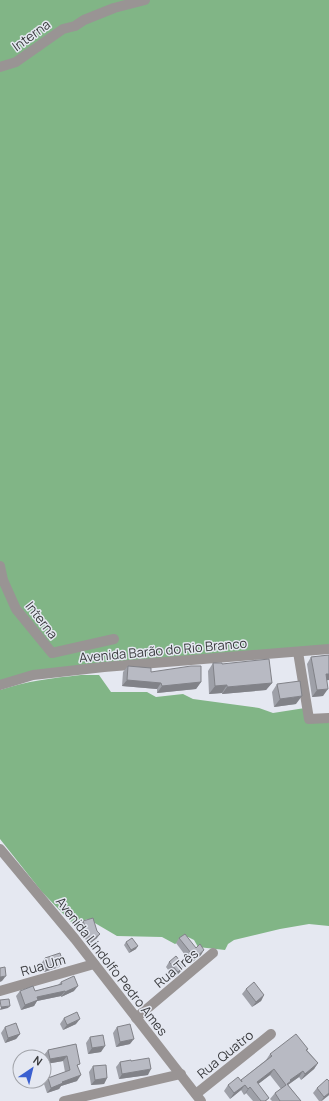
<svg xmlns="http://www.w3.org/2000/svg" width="329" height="1101" viewBox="0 0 329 1101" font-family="Manrope,sans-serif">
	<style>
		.forest { fill: #81b586 }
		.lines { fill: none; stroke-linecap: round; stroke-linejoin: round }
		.minor { stroke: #999494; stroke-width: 10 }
		.wall { fill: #9ea0a8 }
		.shaded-wall { fill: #818288 }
		.building { fill: #b8bac3; stroke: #818288 }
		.labels { text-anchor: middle; stroke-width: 3; stroke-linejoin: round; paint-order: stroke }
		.street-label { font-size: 13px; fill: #3a3b3e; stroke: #e5e8f1 }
	</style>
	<rect width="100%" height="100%" fill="#e5e8f1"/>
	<g class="forest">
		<path d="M0,0H329V647L0,681Z"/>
		<path d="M81,675H99L111,692H147L156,697L183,694L193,699L259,708L273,713L305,708L308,723L329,721V926L309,924L280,929L234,940L228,944L225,950L198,947L194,940L188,937L175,944L162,937L117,936L88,919L73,924L42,892L0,839V690C27,681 53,678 81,675Z"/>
	</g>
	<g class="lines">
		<g class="minor">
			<path d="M0,67L16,62L63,29L75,26L84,20L114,8L145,0"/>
			<path d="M0,566L3,580L16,609L52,653L114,639"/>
			<path d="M298,652L309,719L329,718"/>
			<path d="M0,685L33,675L104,667L329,649"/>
			<path d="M0,849L75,939L201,1101"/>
			<path d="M0,991L94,964"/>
			<path d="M136,1018L213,953"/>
			<path d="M196,1094L271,1034"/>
			<path d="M64,1101L181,1074"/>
		</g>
	</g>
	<g class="wall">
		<path d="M329,655V680H327L323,696L312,697L307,664L311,657Z"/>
		<path d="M213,663L222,664L272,683L266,690L222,694V693L209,694L208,671Z"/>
		<path d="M128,666L151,672L201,682L196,689L157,693V689L122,686L123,672Z"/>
		<path d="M277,684L296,704L274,707L272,692Z"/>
		<path d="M83,921L97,938L88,945L87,943L80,926Z"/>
		<path d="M179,938L201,955L191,963L176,943Z"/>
		<path d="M126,942L136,949L129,953L124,945Z"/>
		<path d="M45,958L59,967L44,972L41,964Z"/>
		<path d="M169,962L184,966L180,972L174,978L166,967Z"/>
		<path d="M61,982L74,991L61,997V996L37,1001L34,1006L21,1010L16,996L20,991H35L58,985Z"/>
		<path d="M246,989L264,995L261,1001L252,1007L242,994Z"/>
		<path d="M64,1018L76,1024L63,1030L60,1024Z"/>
		<path d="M5,1027L20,1034L16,1039L5,1043L1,1033Z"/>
		<path d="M117,1027L130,1044L116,1047L113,1033Z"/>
		<path d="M90,1037L101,1052L88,1054L86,1043Z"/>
		<path d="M76,1044L78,1067L77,1081L61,1086L59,1089L47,1093L44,1084L48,1078L65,1072L63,1061L46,1064L44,1055L48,1050Z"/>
		<path d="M308,1049L307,1050L318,1063L314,1069L301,1080L299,1077L288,1085L301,1101H272L270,1099L275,1093L281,1089L270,1075L258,1084L269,1098L266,1101H253L246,1093L244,1095L241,1090L230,1099L224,1091L228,1085L241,1080L266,1060L270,1054Z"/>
		<path d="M131,1061L148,1075L119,1079L116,1067L120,1062Z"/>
		<path d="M93,1066L107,1078L104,1084L91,1085L89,1072Z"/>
		<path d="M329,1081V1095L322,1101H319L313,1093L317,1088Z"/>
	</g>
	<g class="shaded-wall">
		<path d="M326,674H329V680L321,681Z"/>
		<path d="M127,680L161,683L157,689L122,686Z"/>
		<path d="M201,682L196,689L157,693L162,686Z"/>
		<path d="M272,683L266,690L222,694L227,687Z"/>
		<path d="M227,685L222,693L209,694L215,686Z"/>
		<path d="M328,689L323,696L312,697L317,690Z"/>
		<path d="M302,696L296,704L274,707L280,699Z"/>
		<path d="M100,934L97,938L88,945L91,941Z"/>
		<path d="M138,946L136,949L129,953L131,950Z"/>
		<path d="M204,950L201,955L191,963L195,958Z"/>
		<path d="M63,962L59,967L44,972L48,966Z"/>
		<path d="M184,966L180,972L174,978L178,972Z"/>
		<path d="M6,976L2,981L0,982V977Z"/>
		<path d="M78,986L74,991L61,997L65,992Z"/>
		<path d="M65,991L61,996L37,1001L34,1006L21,1010L25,1005L37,997Z"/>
		<path d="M264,995L261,1001L252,1007L256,1002Z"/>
		<path d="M10,1006L8,1008L0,1010L1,1007Z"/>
		<path d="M80,1019L76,1024L63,1030L67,1025Z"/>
		<path d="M20,1034L16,1039L5,1043L8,1038Z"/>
		<path d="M134,1039L130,1044L116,1047L120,1042Z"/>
		<path d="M105,1046L101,1052L88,1054L92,1048Z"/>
		<path d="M67,1056L63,1061L46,1064L50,1059Z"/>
		<path d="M318,1063L314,1069L301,1080L305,1074Z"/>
		<path d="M151,1069L148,1075L119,1079L122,1074Z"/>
		<path d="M274,1069L270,1075L253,1088L257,1082Z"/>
		<path d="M303,1071L299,1077L289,1084L287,1086L283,1089L290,1080Z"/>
		<path d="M81,1075L77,1081L61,1086L59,1089L47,1093L51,1088L62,1082Z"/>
		<path d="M107,1078L104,1084L91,1085L95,1080Z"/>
		<path d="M245,1085L241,1090L230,1099L234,1093Z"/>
		<path d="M250,1087L246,1093L244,1095L248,1089Z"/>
		<path d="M329,1093V1095L321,1101L324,1097Z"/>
	</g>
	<g class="building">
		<path d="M329,655V674H326L328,689L317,690L311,657Z"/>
		<path d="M269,659L272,683L227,687V685L215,686L213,663H222V664Z"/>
		<path d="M128,666L151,668V672L191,666H201V682L162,686L161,683L127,680Z"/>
		<path d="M300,681L302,696L280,699L277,684Z"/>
		<path d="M93,918L97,931L100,934L91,941L90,939L83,921Z"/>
		<path d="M185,934L196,948L200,944L204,950L195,958L179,938Z"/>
		<path d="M132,938L138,946L131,950L126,942Z"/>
		<path d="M60,953L63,962L48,966L45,958Z"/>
		<path d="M176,956L184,966L178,972L169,962Z"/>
		<path d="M5,967L6,976L0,977V968Z"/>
		<path d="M74,976L78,986L65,992V991L37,997L38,1000L25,1005L20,991L33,986L35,991L62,984L61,982Z"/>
		<path d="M254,982L264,995L256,1002L246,989Z"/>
		<path d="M9,999L10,1006L1,1007L0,1000Z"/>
		<path d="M77,1012L80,1019L67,1025L64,1018Z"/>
		<path d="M16,1023L20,1034L8,1038L5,1027Z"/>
		<path d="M130,1024L134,1039L120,1042L117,1027Z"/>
		<path d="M296,1034L308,1049L306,1050L318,1063L305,1074L303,1071L290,1080L291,1081L287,1084L301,1101H280L275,1093L286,1085L274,1069L257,1082L269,1098L265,1101H261L250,1087L248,1089L245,1085L234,1093L228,1085L238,1077L242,1082L241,1080L272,1056L270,1054Z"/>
		<path d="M103,1035L105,1046L92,1048L90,1037Z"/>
		<path d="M76,1044L80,1064L77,1065L81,1075L62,1082L63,1083L51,1088L48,1078L70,1070L67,1056L50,1059L48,1050Z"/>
		<path d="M149,1058L151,1069L122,1074L120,1062L131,1060V1061Z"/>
		<path d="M106,1065L107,1078L95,1080L93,1066Z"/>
		<path d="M327,1079L329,1081V1093L324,1097L317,1088Z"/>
	</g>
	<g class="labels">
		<g class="street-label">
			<text transform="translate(31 35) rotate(-36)" y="5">Interna</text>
			<text transform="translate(42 620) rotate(52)" y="5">Interna</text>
			<text transform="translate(163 650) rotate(-5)" y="5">Avenida Barão do Rio Branco</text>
			<text transform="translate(43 965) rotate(-16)" y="5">Rua Um</text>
			<text transform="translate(112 966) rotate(52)" y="5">Avenida Lindolfo Pedro Ames</text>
			<text transform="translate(176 968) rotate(-40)" y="5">Rua Três</text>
			<text transform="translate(225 1054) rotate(-39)" y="5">Rua Quatro</text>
		</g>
	</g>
	<g transform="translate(32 1069) rotate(35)"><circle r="19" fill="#e5e8f1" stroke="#a1a3a9"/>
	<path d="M0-3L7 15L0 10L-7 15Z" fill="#3a5fd0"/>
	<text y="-6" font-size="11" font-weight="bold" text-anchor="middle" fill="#3a3b3e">N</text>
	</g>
</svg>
